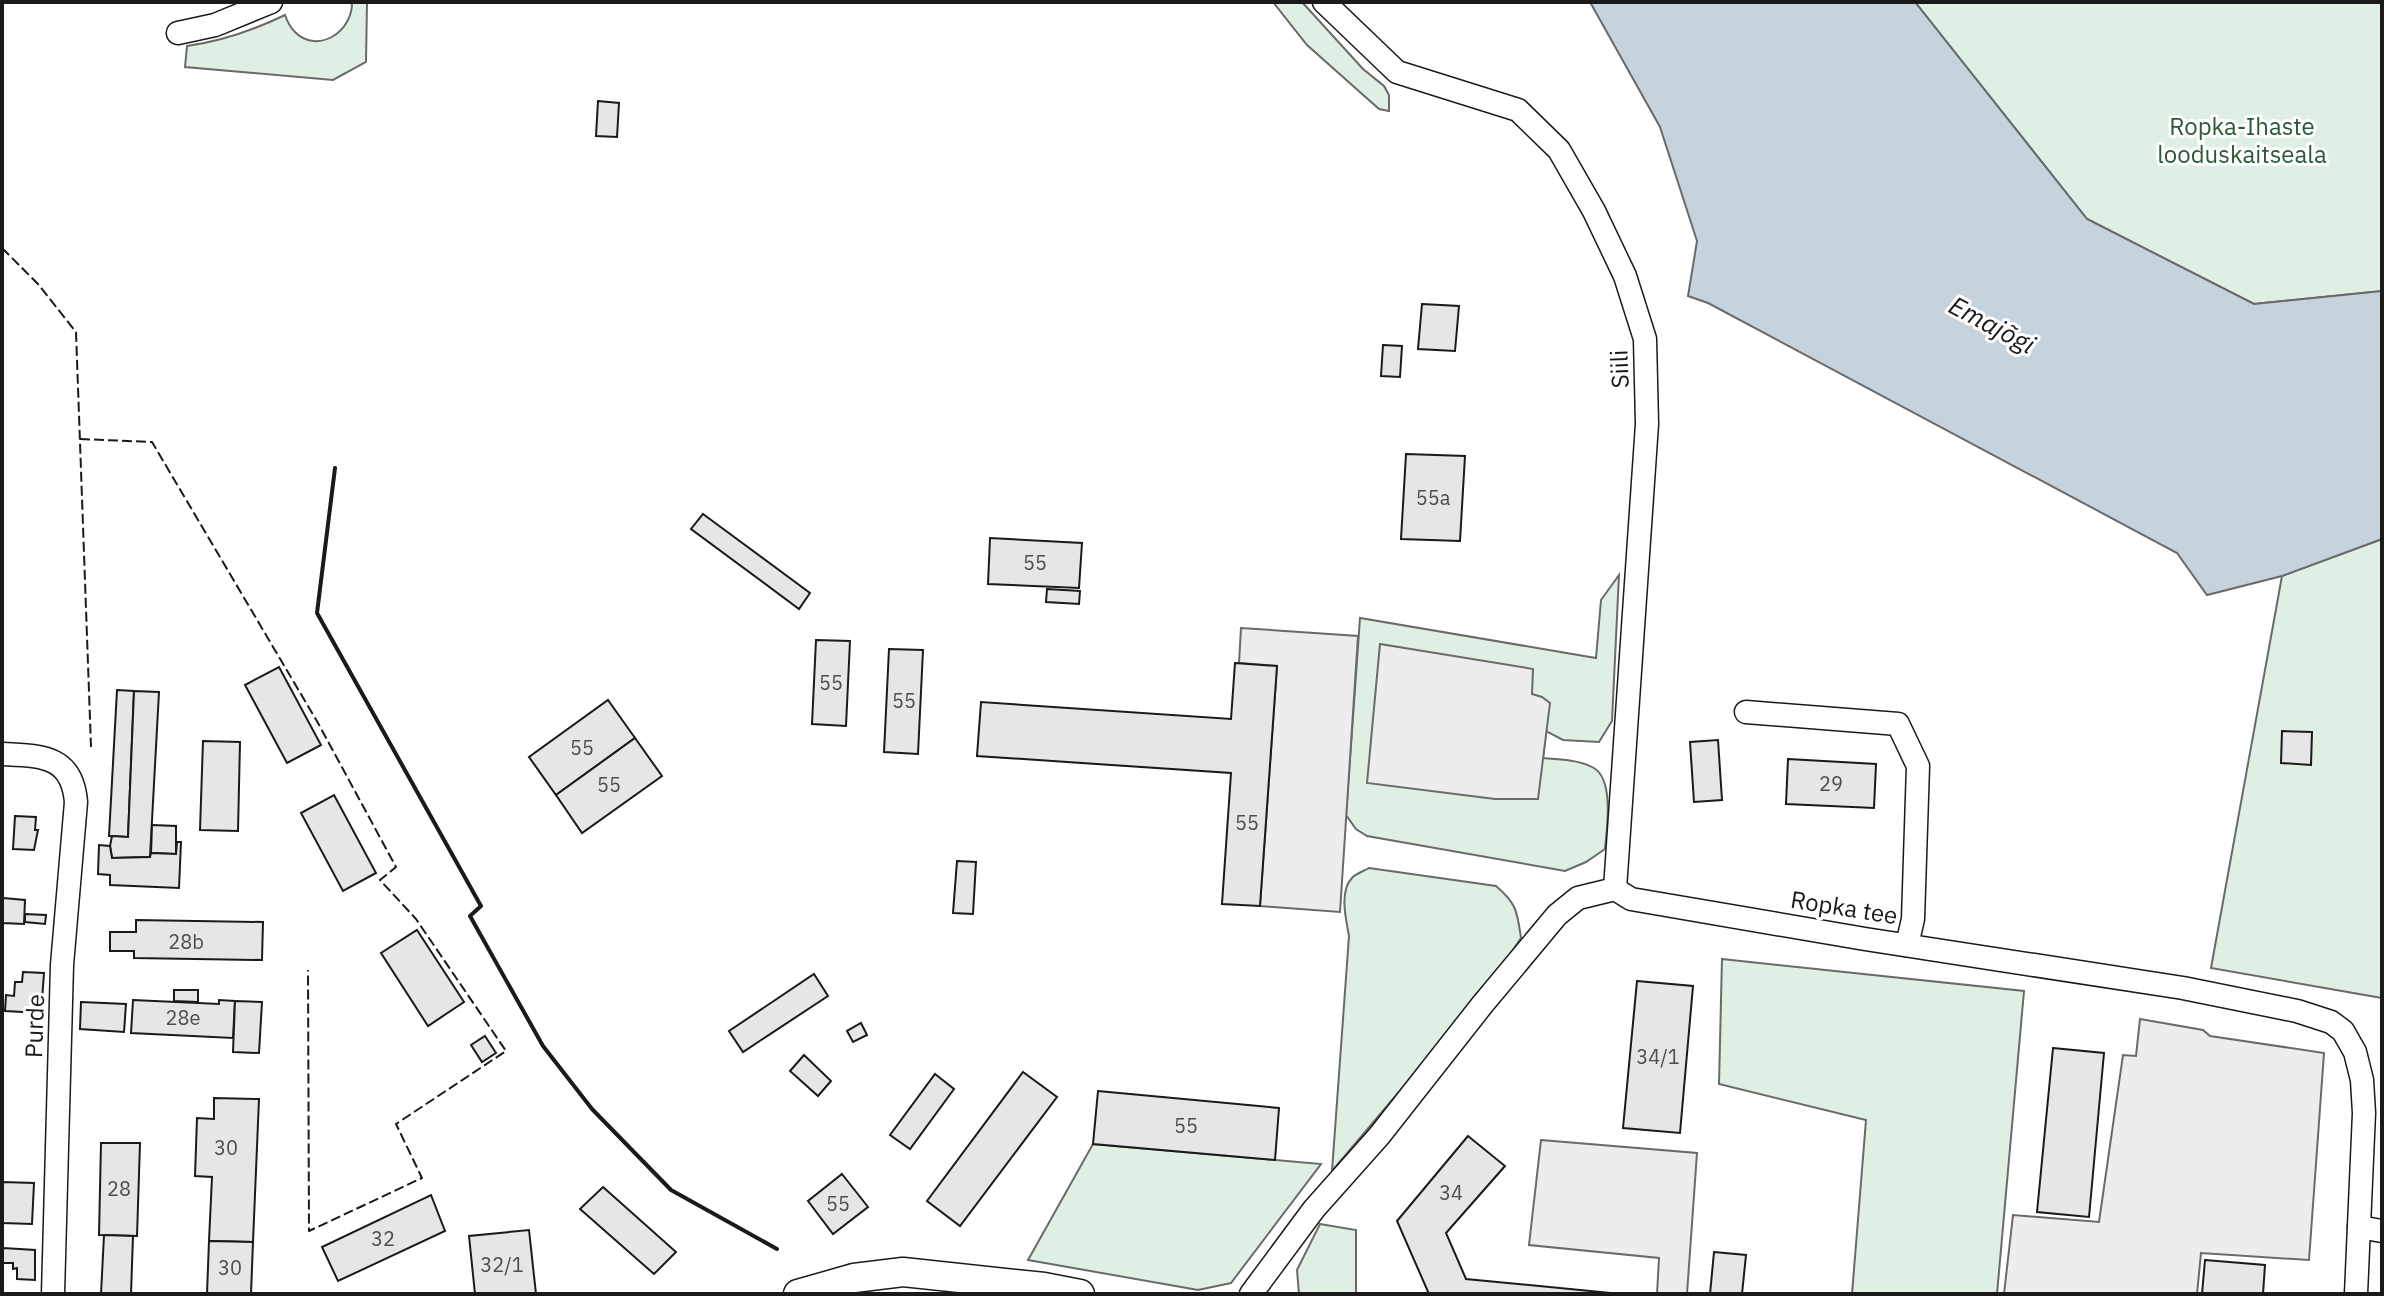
<svg xmlns="http://www.w3.org/2000/svg" width="2384" height="1296" viewBox="0 0 2384 1296" font-family="'IBM Plex Sans',sans-serif">
	<style>
		.green { fill: #e0efe3; stroke: #6a6a6a; stroke-width: 2 }
		.parking { fill: #ededed; stroke: #6a6a6a; stroke-width: 2 }
		.water { fill: #c6d2dc; stroke: #6a6a6a; stroke-width: 2 }
		.building { fill: #e6e6e6; stroke: #1a1a1a; stroke-width: 2 }
		.lines { fill: none; stroke-linecap: round; stroke-linejoin: round }
		.minor-casing { stroke: #1a1a1a; stroke-width: 25 }
		.major-casing { stroke: #1a1a1a; stroke-width: 31 }
		.minor { stroke: #fff; stroke-width: 22 }
		.major { stroke: #fff; stroke-width: 28 }
		.fence { stroke: #1a1a1a; stroke-width: 2; stroke-dasharray: 10 4; stroke-linecap: butt }
		.wall { stroke: #1a1a1a; stroke-width: 4 }
		.labels { text-anchor: middle; stroke-width: 6; stroke-linejoin: round; paint-order: stroke }
		.number-label { font-size: 20px; fill: #4d4d4d }
		.park-label { font-size: 24px; fill: #2b5a34; stroke: #fff }
		.street-label { font-size: 24px; fill: #1a1a1a; stroke: #fff }
		.water-label { font-size: 26px; font-style: italic; fill: #1a1a1a; stroke: #fff }
	</style>
	<rect width="100%" height="100%" fill="#fff"/>
	<g class="green">
		<path d="M352,2H367L366,62L333,80L185,67L187,46C223,41 252,31 285,15C287,21 290,27 295,32C318,55 353,31 352,2Z"/>
		<path d="M1273,2H1302L1363,69L1384,86L1389,95V111L1379,109L1307,45Z"/>
		<path d="M1915,2H2382V291L2254,304L2087,219Z"/>
		<path d="M2382,539V998L2211,968L2282,576Z"/>
		<path d="M1619,575L1612,721L1599,742L1563,740L1546,731L1543,758C1559,760 1578,759 1594,768C1614,780 1607,828 1605,849L1586,862L1565,871L1367,836L1356,829L1346,815L1360,618L1596,658L1601,600Z"/>
		<path d="M1369,868L1496,886C1517,904 1517,911 1521,938L1487,988L1332,1171L1349,936C1346,920 1339,891 1352,878C1355,874 1364,871 1369,868Z"/>
		<path d="M1722,959L2024,991L1997,1294H1852L1866,1120L1719,1084Z"/>
		<path d="M1093,1144L1321,1164L1231,1283L1198,1290L1028,1260Z"/>
		<path d="M1320,1224L1356,1230V1294H1299L1297,1270Z"/>
	</g>
	<g class="parking">
		<path d="M1241,628L1358,636L1340,912L1260,906L1277,666L1239,663Z"/>
		<path d="M1380,644L1533,669L1532,694L1542,697L1550,703L1538,799H1495L1367,783Z"/>
		<path d="M2140,1019L2203,1030L2210,1036L2324,1053L2309,1260L2201,1253L2197,1294H2004L2013,1215L2099,1222L2123,1055L2136,1056Z"/>
		<path d="M1541,1140L1697,1153L1687,1294H1657L1659,1258L1529,1245Z"/>
	</g>
	<path class="water" d="M1590,2H1915L2087,219L2254,304L2382,291V539L2282,576L2207,595L2177,553L1708,303L1688,296L1697,241L1660,127Z"/>
	<g class="building">
		<path d="M598,101L619,103L617,137L596,136Z"/>
		<path d="M1422,304L1459,306L1455,351L1418,349Z"/>
		<path d="M1383,345L1402,346L1400,377L1381,376Z"/>
		<path d="M1406,454L1465,456L1460,541L1401,539Z"/>
		<path d="M703,514L810,593L799,609L691,529Z"/>
		<path d="M990,538L1082,543L1079,588L988,584Z"/>
		<path d="M1047,589L1080,591L1079,604L1046,602Z"/>
		<path d="M816,640L850,641L846,726L812,724Z"/>
		<path d="M889,649L923,650L918,754L884,752Z"/>
		<path d="M1235,663L1277,666L1260,906L1222,904L1231,773L977,756L981,702L1231,719Z"/>
		<path d="M279,667L321,745L287,763L245,685Z"/>
		<path d="M117,690L134,691L128,837L109,836Z"/>
		<path d="M134,691L159,692L150,857L112,858L110,846L112,836L128,837Z"/>
		<path d="M608,700L635,738L556,795L529,757Z"/>
		<path d="M2282,731L2312,732L2311,765L2281,763Z"/>
		<path d="M635,738L662,776L582,833L556,795Z"/>
		<path d="M1718,740L1722,800L1694,802L1690,742Z"/>
		<path d="M203,741L240,742L238,831L200,830Z"/>
		<path d="M1788,759L1876,764L1874,808L1786,804Z"/>
		<path d="M334,795L376,873L343,891L301,813Z"/>
		<path d="M15,816L36,817L35,830H38L34,850L13,849Z"/>
		<path d="M152,825L176,826V854L151,853Z"/>
		<path d="M177,842H181L179,888L110,885V875L98,874L99,845L110,846L112,858L150,857L151,853L176,854Z"/>
		<path d="M957,861L976,862L973,914L953,913Z"/>
		<path d="M3,898L25,900L24,924L2,923Z"/>
		<path d="M25,914L46,915L45,924L25,922Z"/>
		<path d="M136,920L263,922L262,960L134,958V951H110V932H136Z"/>
		<path d="M417,930L464,1002L428,1026L381,953Z"/>
		<path d="M23,972L44,973L41,1013L5,1011L6,995L14,996L15,982H22Z"/>
		<path d="M814,974L828,996L743,1052L729,1031Z"/>
		<path d="M1637,981L1693,986L1680,1133L1623,1128Z"/>
		<path d="M174,990H198V1002L174,1001Z"/>
		<path d="M133,1000L219,1004V1000L235,1001L233,1038L131,1033Z"/>
		<path d="M235,1001L262,1002L259,1053L233,1052Z"/>
		<path d="M81,1002L126,1004L124,1032L80,1029Z"/>
		<path d="M861,1023L867,1035L853,1042L847,1031Z"/>
		<path d="M485,1036L496,1053L482,1062L471,1045Z"/>
		<path d="M2053,1048L2104,1053L2089,1217L2037,1212Z"/>
		<path d="M804,1055L831,1081L818,1096L790,1071Z"/>
		<path d="M1023,1072L1057,1097L960,1226L927,1201Z"/>
		<path d="M935,1074L954,1089L910,1149L890,1135Z"/>
		<path d="M1098,1091L1279,1108L1275,1160L1093,1144Z"/>
		<path d="M214,1098L259,1099L253,1242L209,1241L212,1177L195,1176L197,1118L214,1119Z"/>
		<path d="M1468,1136L1505,1166L1446,1233L1466,1279L1621,1294H1429L1397,1221Z"/>
		<path d="M101,1143H140L137,1236L99,1235Z"/>
		<path d="M842,1174L868,1207L833,1234L808,1201Z"/>
		<path d="M2,1182L34,1183L32,1224L2,1223Z"/>
		<path d="M603,1187L676,1252L654,1274L580,1209Z"/>
		<path d="M431,1195L445,1231L338,1281L322,1247Z"/>
		<path d="M529,1230L536,1294H475L469,1236Z"/>
		<path d="M104,1235L133,1236L131,1294H101Z"/>
		<path d="M209,1241L253,1242L251,1294H207Z"/>
		<path d="M3,1248L35,1250V1280L17,1279V1268L13,1269V1263H3Z"/>
		<path d="M1714,1252L1746,1255L1742,1294H1710Z"/>
		<path d="M2205,1260L2265,1265L2263,1294H2202Z"/>
	</g>
	<g class="lines">
		<defs>
			<g id="minor">
				<path d="M1324,2L1397,72L1518,110L1559,150L1594,211L1625,276L1645,339L1647,424L1615,889"/>
				<path d="M178,33L215,25L271,2"/>
				<path d="M1746,712L1898,724L1918,766L1913,919L1907,945"/>
				<path d="M2,754C41,756 72,755 76,802L62,965L53,1294"/>
				<path d="M2359,1227L2382,1231"/>
				<path d="M1251,1294L1314,1209L1379,1136L1482,1005L1557,915L1578,898L1615,889L1631,899L1865,939L2183,988L2297,1011L2331,1022L2343,1031L2355,1052L2362,1080L2364,1113L2356,1294"/>
			</g>
			<path id="major" d="M798,1294L854,1278L903,1272L1044,1287L1080,1294"/>
		</defs>
		<use href="#minor" class="minor-casing"/>
		<use href="#major" class="major-casing"/>
		<use href="#minor" class="minor"/>
		<use href="#major" class="major"/>
		<g class="fence">
			<path d="M2,248L38,284L76,332L91,747"/>
			<path d="M80,439L152,442L318,723L396,867L380,880L416,919L506,1051L396,1124L422,1178L309,1231L308,970"/>
		</g>
		<path class="wall" d="M335,468L317,613L481,906L470,916L543,1046L592,1109L671,1190L777,1249"/>
	</g>
	<g class="labels">
		<g class="number-label">
			<text x="1433" y="505">55a</text>
			<text x="1035" y="570">55</text>
			<text x="831" y="690">55</text>
			<text x="904" y="708">55</text>
			<text x="582" y="755">55</text>
			<text x="1831" y="791">29</text>
			<text x="609" y="792">55</text>
			<text x="1247" y="830">55</text>
			<text x="186" y="949">28b</text>
			<text x="183" y="1025">28e</text>
			<text x="1658" y="1064">34/1</text>
			<text x="1186" y="1133">55</text>
			<text x="226" y="1155">30</text>
			<text x="119" y="1196">28</text>
			<text x="1451" y="1200">34</text>
			<text x="838" y="1211">55</text>
			<text x="383" y="1246">32</text>
			<text x="502" y="1272">32/1</text>
			<text x="230" y="1275">30</text>
		</g>
		<g class="park-label">
			<text x="2242" y="135">Ropka-Ihaste<tspan x="2242" dy="28">looduskaitseala</tspan></text>
		</g>
		<g class="street-label">
			<text transform="translate(1620 369) rotate(-92)" y="8">Siili</text>
			<text transform="translate(1844 908) rotate(9)" y="8">Ropka tee</text>
			<text transform="translate(35 1026) rotate(-88)" y="8">Purde</text>
		</g>
		<g class="water-label">
			<text transform="translate(1992 325) rotate(28)" y="9">Emajõgi</text>
		</g>
	</g>
	<rect width="2384" height="1296" fill="none" stroke="#1a1a1a" stroke-width="8"/>
</svg>
